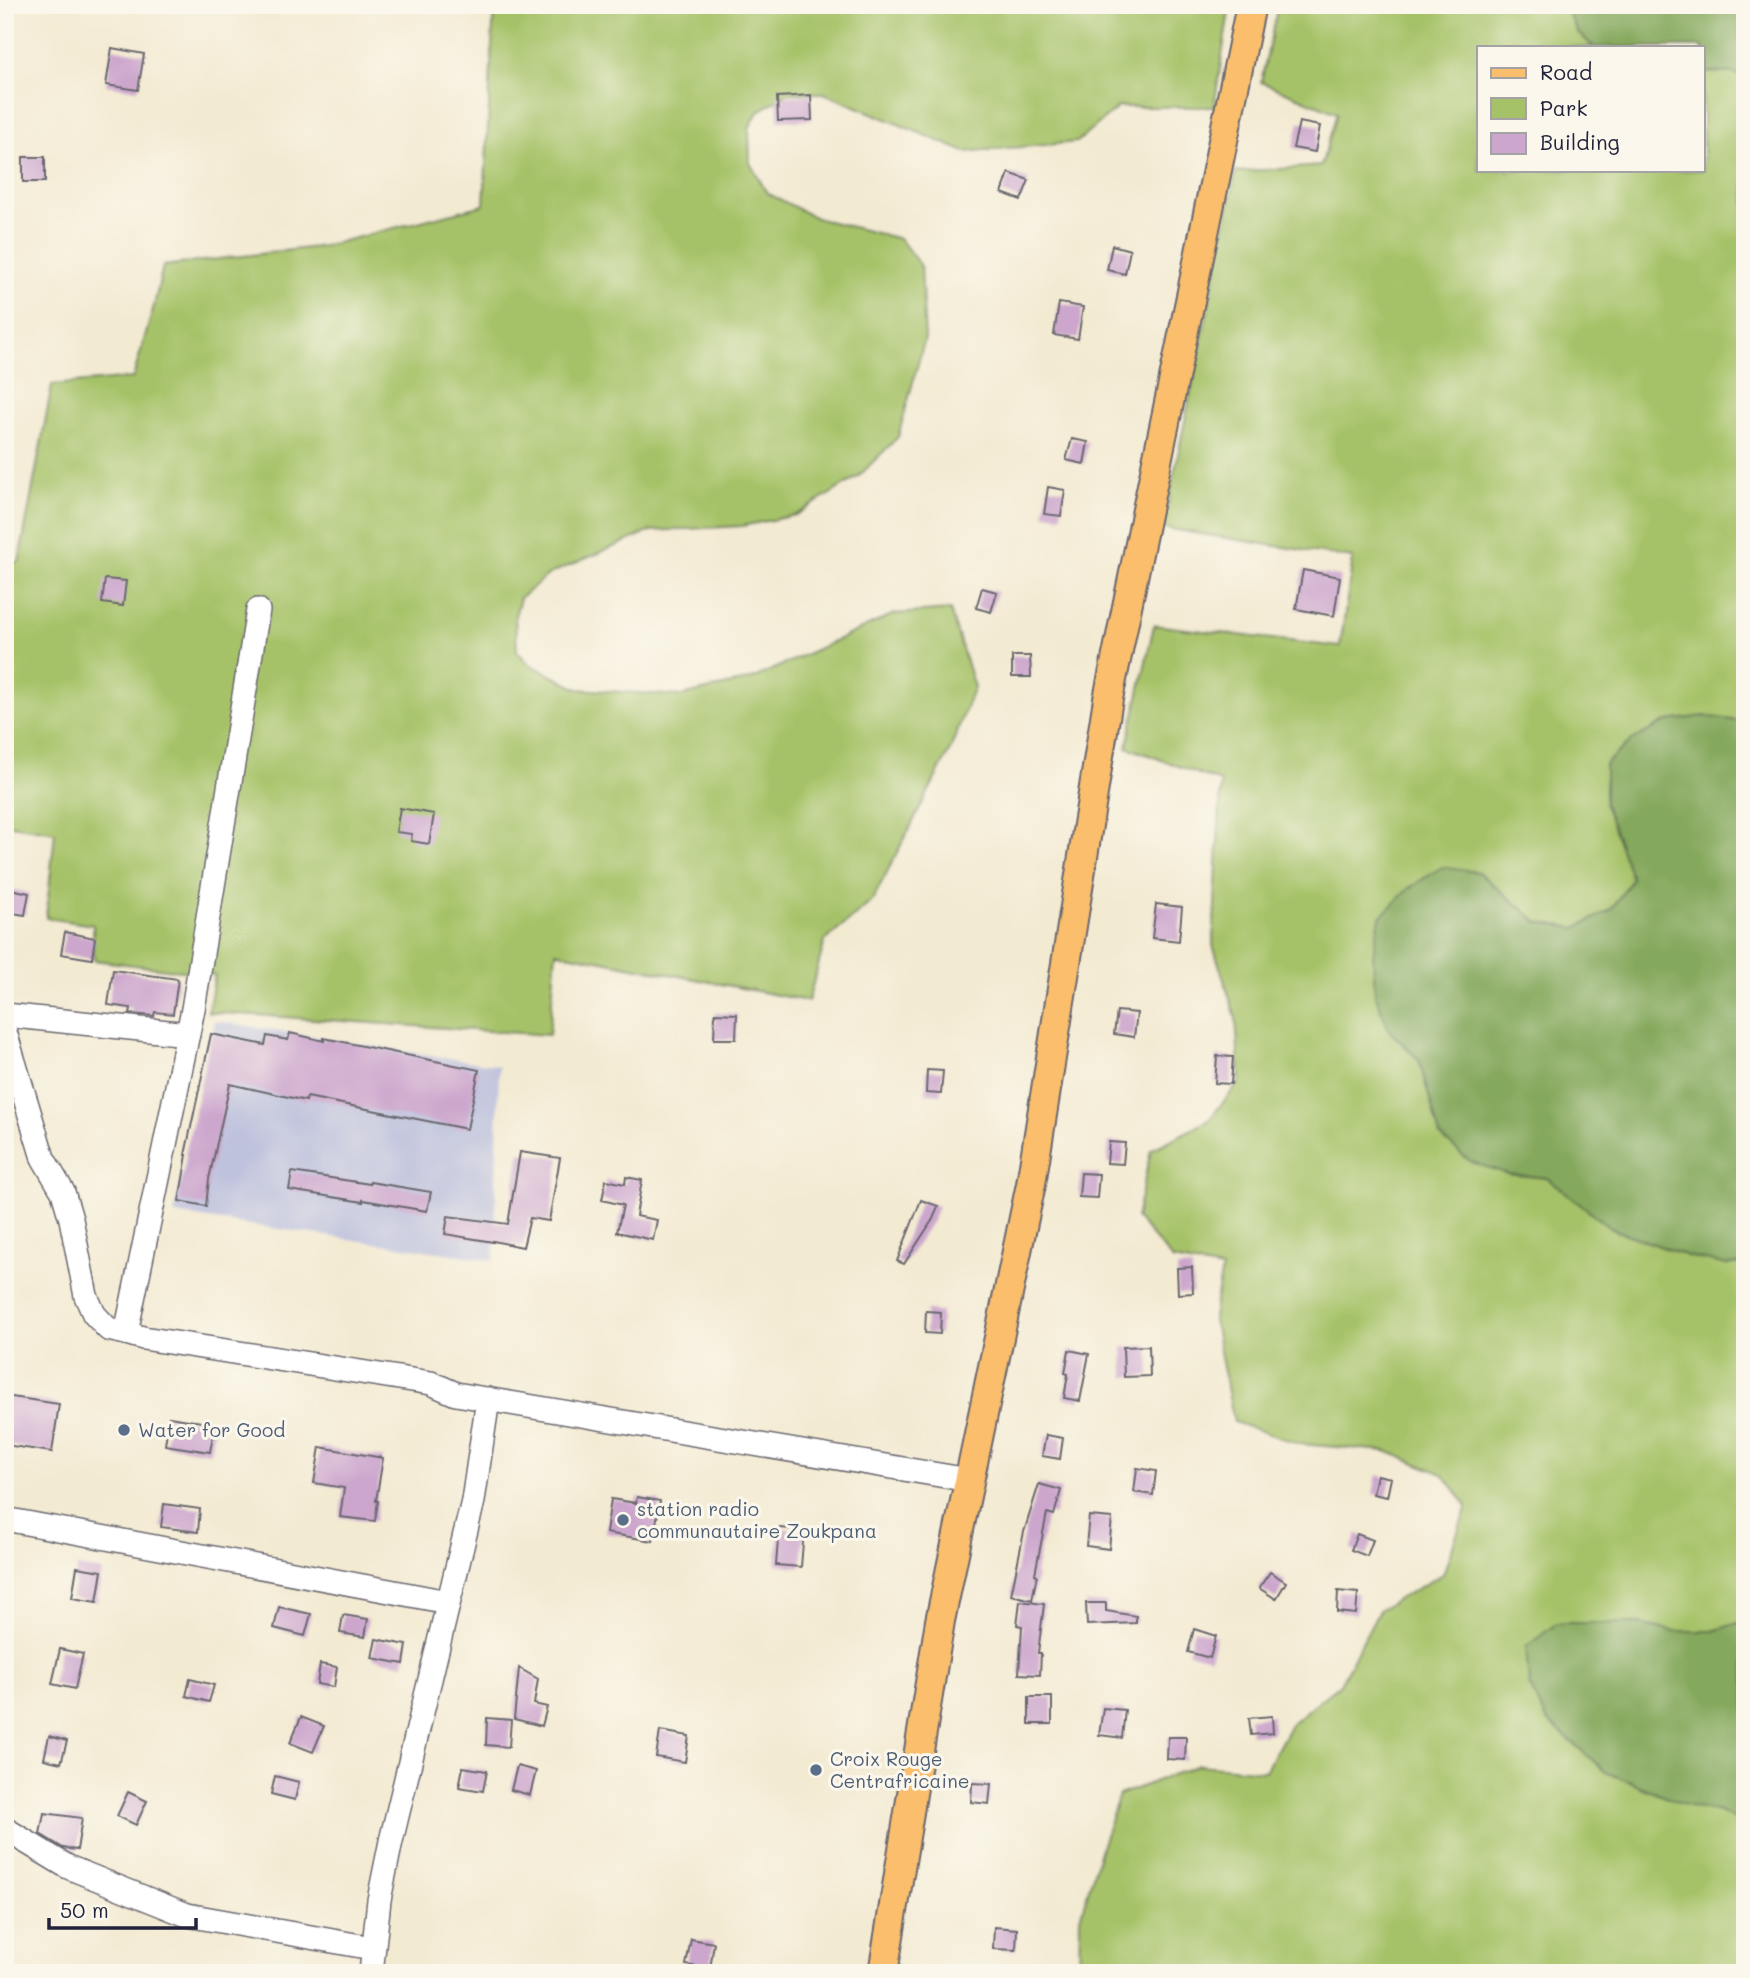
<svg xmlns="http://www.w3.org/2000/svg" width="1750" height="1978" viewBox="0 0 1750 1978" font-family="Mali,sans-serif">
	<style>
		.industrial { fill: #bfc2dd }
		.green { fill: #a6c268; stroke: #647252; stroke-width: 2 }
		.forest { fill: #84a85c; stroke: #53654c; stroke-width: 2 }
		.building { fill: #cca6cd }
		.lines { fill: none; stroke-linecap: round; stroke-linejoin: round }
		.minor-casing { stroke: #6b6870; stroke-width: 26 }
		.major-casing { stroke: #6b6870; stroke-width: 32 }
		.minor { stroke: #fff; stroke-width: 23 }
		.major { stroke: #fabe6d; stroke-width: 28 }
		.service-dot { fill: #5c6f8a; stroke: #fbf7ec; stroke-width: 2.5 }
		.labels { text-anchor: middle; stroke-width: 6; stroke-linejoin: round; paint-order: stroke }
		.service-label { font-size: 19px; fill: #4e5e75; stroke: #fbf7ec; text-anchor: start }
	</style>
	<rect width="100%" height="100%" fill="#fbf7ec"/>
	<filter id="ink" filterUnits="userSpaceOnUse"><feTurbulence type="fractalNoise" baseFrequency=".0143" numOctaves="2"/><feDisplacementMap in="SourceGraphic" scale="14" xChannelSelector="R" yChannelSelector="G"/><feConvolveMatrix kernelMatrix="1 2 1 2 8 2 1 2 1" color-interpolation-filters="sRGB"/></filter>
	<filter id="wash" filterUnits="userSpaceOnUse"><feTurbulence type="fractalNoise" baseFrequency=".00686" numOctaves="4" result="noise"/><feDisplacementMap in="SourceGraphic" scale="28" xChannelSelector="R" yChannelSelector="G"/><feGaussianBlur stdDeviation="1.57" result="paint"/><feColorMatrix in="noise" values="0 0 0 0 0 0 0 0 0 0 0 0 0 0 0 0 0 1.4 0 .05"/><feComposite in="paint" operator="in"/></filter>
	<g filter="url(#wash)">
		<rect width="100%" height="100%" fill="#f3ead2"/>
		<path class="industrial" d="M215,1021L499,1066L494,1260L174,1214Z"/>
		<g class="green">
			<path d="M494,5H1230L1214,107H1118L1077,142L965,152L824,93H788L758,112L749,128L750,163L767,193L816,218L900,239L921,267L925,338L898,437L859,476L796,515L742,526L651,531L549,574L520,598L515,616L517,651L529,664L578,689L682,696L752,679L894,614L950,610L974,687L950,750L872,901L825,941L808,1001L556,952L549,1035L208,1012L215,975L94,960L93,925L46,918L55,832L5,824V563L19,562L52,385L133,378L154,306L163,266L324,246L484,205Z"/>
			<path d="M1278,5H1564L1578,33L1594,47H1479V170H1703V72L1732,73L1745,77V722L1704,716L1605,804L1632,879L1611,910L1576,928L1538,922L1478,872L1389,1030L1419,1060L1440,1136L1508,1174L1547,1178L1610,1228L1687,1256L1727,1265L1745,1264V1621L1713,1631H1673L1634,1623L1547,1720L1606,1772L1682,1804L1720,1812L1745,1825V1973H1079L1080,1918L1103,1841L1119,1795L1198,1765L1265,1771L1292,1723L1340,1684L1379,1610L1443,1574L1467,1506L1443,1474L1386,1451L1299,1444L1234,1422L1213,1317L1222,1269L1173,1260L1136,1218L1151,1150L1208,1121L1240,1082L1236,1018L1213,945L1221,782L1127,747L1154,625L1340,647L1353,558L1163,528L1236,172L1321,166L1337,113L1261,82Z"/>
		</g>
		<g class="forest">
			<path d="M1564,5H1745V77L1732,73L1703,72V47H1594L1578,33Z"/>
			<path d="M1704,716L1745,722V1264L1727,1265L1687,1256L1610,1228L1547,1178L1508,1174L1471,1162L1440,1136L1419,1060L1389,1030L1375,994L1373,955L1380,917L1409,888L1442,867L1478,872L1538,922L1576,928L1611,910L1632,879L1605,804V764L1632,740L1667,721Z"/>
			<path d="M1745,1621V1825L1720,1812L1682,1804L1606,1772L1547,1720L1529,1685L1526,1647L1557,1623H1634L1673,1631H1713Z"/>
		</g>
		<g id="blocks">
			<g class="building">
				<path d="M112,48L144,54L138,90L106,85Z"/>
				<path d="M811,95L812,120L778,121L777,97Z"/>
				<path d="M1299,122L1320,126L1315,152L1293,148Z"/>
				<rect x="23" y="157" width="22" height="25"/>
				<path d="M1009,173L1029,180L1021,200L1002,193Z"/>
				<path d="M1112,245L1130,250L1125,274L1107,270Z"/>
				<path d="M1059,303L1083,307L1078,339L1054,335Z"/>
				<path d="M1072,439L1088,442L1084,464L1066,460Z"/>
				<path d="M1048,487L1065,490L1061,516L1044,514Z"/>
				<path d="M1303,570L1340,577L1334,616L1296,609Z"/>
				<path d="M105,579L126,581L123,606L102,603Z"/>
				<path d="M982,588L997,592L991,612L976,608Z"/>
				<path d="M1012,656H1030L1031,677H1012Z"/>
				<path d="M400,808L434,814L429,844L411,841L412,834L396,832Z"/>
				<path d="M11,889L29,893L25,915L7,912Z"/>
				<path d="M1156,904L1182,907L1179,941L1152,938Z"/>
				<path d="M65,932L95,938L92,959L61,954Z"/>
				<path d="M113,970L178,979L173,1014L155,1012L154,1016L130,1014L131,1008L108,1005Z"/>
				<path d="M1117,1011L1137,1013L1134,1037L1114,1034Z"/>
				<path d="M715,1013L737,1014L736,1039H714Z"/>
				<path d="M290,1033L324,1041V1038L479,1070L467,1129L307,1097L306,1101L230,1084L209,1179L206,1206L179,1201L187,1155H185L211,1034L265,1045L267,1036L288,1040Z"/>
				<path d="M1217,1056L1233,1057L1231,1084L1215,1083Z"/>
				<path d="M927,1070L943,1071L941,1094L926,1093Z"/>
				<path d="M1109,1142L1125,1143L1123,1164L1107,1163Z"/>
				<path d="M520,1152L560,1158L549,1221L530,1218L523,1247L493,1241V1242L445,1234L448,1216L508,1224Z"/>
				<path d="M292,1172L370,1184V1182L431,1192L427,1211L363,1200V1202L289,1190Z"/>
				<path d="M1081,1173L1099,1174L1097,1198L1079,1197Z"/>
				<path d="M626,1177L642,1180L636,1216L657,1220L653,1240L617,1232L623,1205L602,1200L606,1180L625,1184Z"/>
				<path d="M921,1200L938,1206L933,1219L904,1264L897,1261Z"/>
				<path d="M1192,1267L1193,1293L1178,1294L1177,1268Z"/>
				<path d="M926,1311L941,1312L940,1334L925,1333Z"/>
				<path d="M1149,1346L1150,1376L1124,1377L1123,1347Z"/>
				<path d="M1069,1350L1089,1354L1080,1401L1064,1398L1068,1374L1065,1373Z"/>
				<path d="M5,1396L59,1404L52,1452L5,1445Z"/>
				<path d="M169,1417L215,1424L210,1452L165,1445Z"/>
				<path d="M1046,1435L1063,1438L1060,1459L1042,1456Z"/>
				<path d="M320,1447L383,1458L376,1501H378L375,1521L340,1517L344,1488L314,1483Z"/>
				<path d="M1137,1468L1156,1471L1153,1495L1134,1492Z"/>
				<path d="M1377,1475L1391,1478L1387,1497L1373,1494Z"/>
				<path d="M1039,1484L1061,1490L1054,1515L1047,1513L1035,1574L1037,1575L1032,1600L1011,1595L1024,1532Z"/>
				<path d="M637,1497L660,1501L653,1541L606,1533L611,1499L636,1503Z"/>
				<path d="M164,1504L200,1509L198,1532L161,1527Z"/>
				<path d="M1089,1516L1112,1518L1109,1549L1086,1546Z"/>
				<path d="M779,1528L804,1530L801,1567L776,1565Z"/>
				<path d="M1357,1534L1373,1540L1367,1556L1351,1550Z"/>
				<path d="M77,1567L102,1571L97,1602L72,1598Z"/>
				<path d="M1270,1572L1286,1582L1276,1599L1259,1588Z"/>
				<path d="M1338,1591L1358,1593L1356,1614L1337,1612Z"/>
				<path d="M1020,1601L1044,1604L1038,1653H1041L1040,1675L1019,1674L1022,1626L1017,1625Z"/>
				<path d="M1086,1603H1106V1611L1136,1616V1623L1087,1625Z"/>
				<path d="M279,1607L311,1614L305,1636L274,1628Z"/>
				<path d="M343,1615L368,1619L365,1637L340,1633Z"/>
				<path d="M1194,1629L1216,1636L1210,1658L1188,1652Z"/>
				<path d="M376,1639L407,1645L404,1664L372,1658Z"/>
				<path d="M60,1649L83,1654L75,1689L52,1684Z"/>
				<path d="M320,1664L337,1667L334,1687L317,1684Z"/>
				<path d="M519,1668L538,1679L534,1704L547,1707L542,1726L514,1719Z"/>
				<path d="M190,1679L214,1685L209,1702L186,1696Z"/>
				<rect x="1029" y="1697" width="23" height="27"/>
				<path d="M1103,1708L1125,1710L1122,1738L1099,1735Z"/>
				<path d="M1272,1716L1273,1733L1251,1735L1249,1718Z"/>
				<path d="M301,1717L324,1726L313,1752L290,1743Z"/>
				<path d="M487,1718L511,1720L509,1747L486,1745Z"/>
				<path d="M660,1731L689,1736L685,1762L656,1757Z"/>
				<path d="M49,1736L67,1741L61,1763L44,1759Z"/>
				<path d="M1168,1737H1186L1185,1760L1167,1759Z"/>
				<path d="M517,1766L536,1771L530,1795L511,1790Z"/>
				<path d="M463,1767L487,1771L483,1791L459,1787Z"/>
				<path d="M275,1776L299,1782L295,1800L271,1794Z"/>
				<path d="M972,1783L991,1784L989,1804L971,1802Z"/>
				<path d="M128,1792L147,1801L136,1825L117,1816Z"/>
				<path d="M44,1813L82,1818L77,1850L63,1848L40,1834Z"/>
				<path d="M994,1927L1017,1929L1016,1950L993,1949Z"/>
				<path d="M691,1939L714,1943L710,1969L686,1965Z"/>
			</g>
		</g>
	</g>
	<g filter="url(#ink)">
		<use href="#blocks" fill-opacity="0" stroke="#6b6870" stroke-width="2"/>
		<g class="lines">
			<defs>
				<g id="minor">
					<path d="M258,610L193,1009L126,1333L143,1338L431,1383L456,1394L969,1480"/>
					<path d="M5,1015L188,1034"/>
					<path d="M5,1032L43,1158L63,1192L71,1219L86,1296L94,1314L108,1329L126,1333"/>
					<path d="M5,1519L448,1602"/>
					<path d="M5,1829L68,1867L187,1915L372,1948"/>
					<path d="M371,1973L379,1900L391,1841L473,1501L488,1399"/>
				</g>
				<path id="major" d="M883,1973L940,1621L1031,1184L1108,699L1251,5"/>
			</defs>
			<use href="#minor" class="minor-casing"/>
			<use href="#major" class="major-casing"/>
			<use href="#minor" class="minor"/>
			<use href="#major" class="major"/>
		</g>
	</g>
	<g class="service-dot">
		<circle cx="124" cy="1430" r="7"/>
		<circle cx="623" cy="1520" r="7"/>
		<circle cx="816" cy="1770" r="7"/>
	</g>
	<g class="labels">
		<g class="service-label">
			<text x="138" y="1437">Water for Good</text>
			<text x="637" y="1516">station radio<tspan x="637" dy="22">communautaire Zoukpana</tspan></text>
			<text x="830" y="1766">Croix Rouge<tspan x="830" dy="22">Centrafricaine</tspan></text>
		</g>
	</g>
	<rect width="1750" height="1978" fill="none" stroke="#fbf7ec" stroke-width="28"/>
	<rect x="1477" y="46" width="228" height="126" fill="#fbf7ec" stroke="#a4a2a5" stroke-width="2"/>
	<rect x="1491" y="68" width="35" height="10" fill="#fabe6d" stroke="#a4a2a5" stroke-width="2"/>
	<text x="1540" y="80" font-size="21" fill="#22223b">Road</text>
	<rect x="1491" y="98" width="35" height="21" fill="#a6c268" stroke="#a4a2a5" stroke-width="2"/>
	<text x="1540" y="116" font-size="21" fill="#22223b">Park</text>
	<rect x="1491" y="133" width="35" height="21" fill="#cca6cd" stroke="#a4a2a5" stroke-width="2"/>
	<text x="1540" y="150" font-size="21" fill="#22223b">Building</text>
	<path d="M49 1918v10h147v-10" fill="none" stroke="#22223b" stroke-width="3.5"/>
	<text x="60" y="1918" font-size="21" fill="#22223b" stroke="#fbf7ec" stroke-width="5" paint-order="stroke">50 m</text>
</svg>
